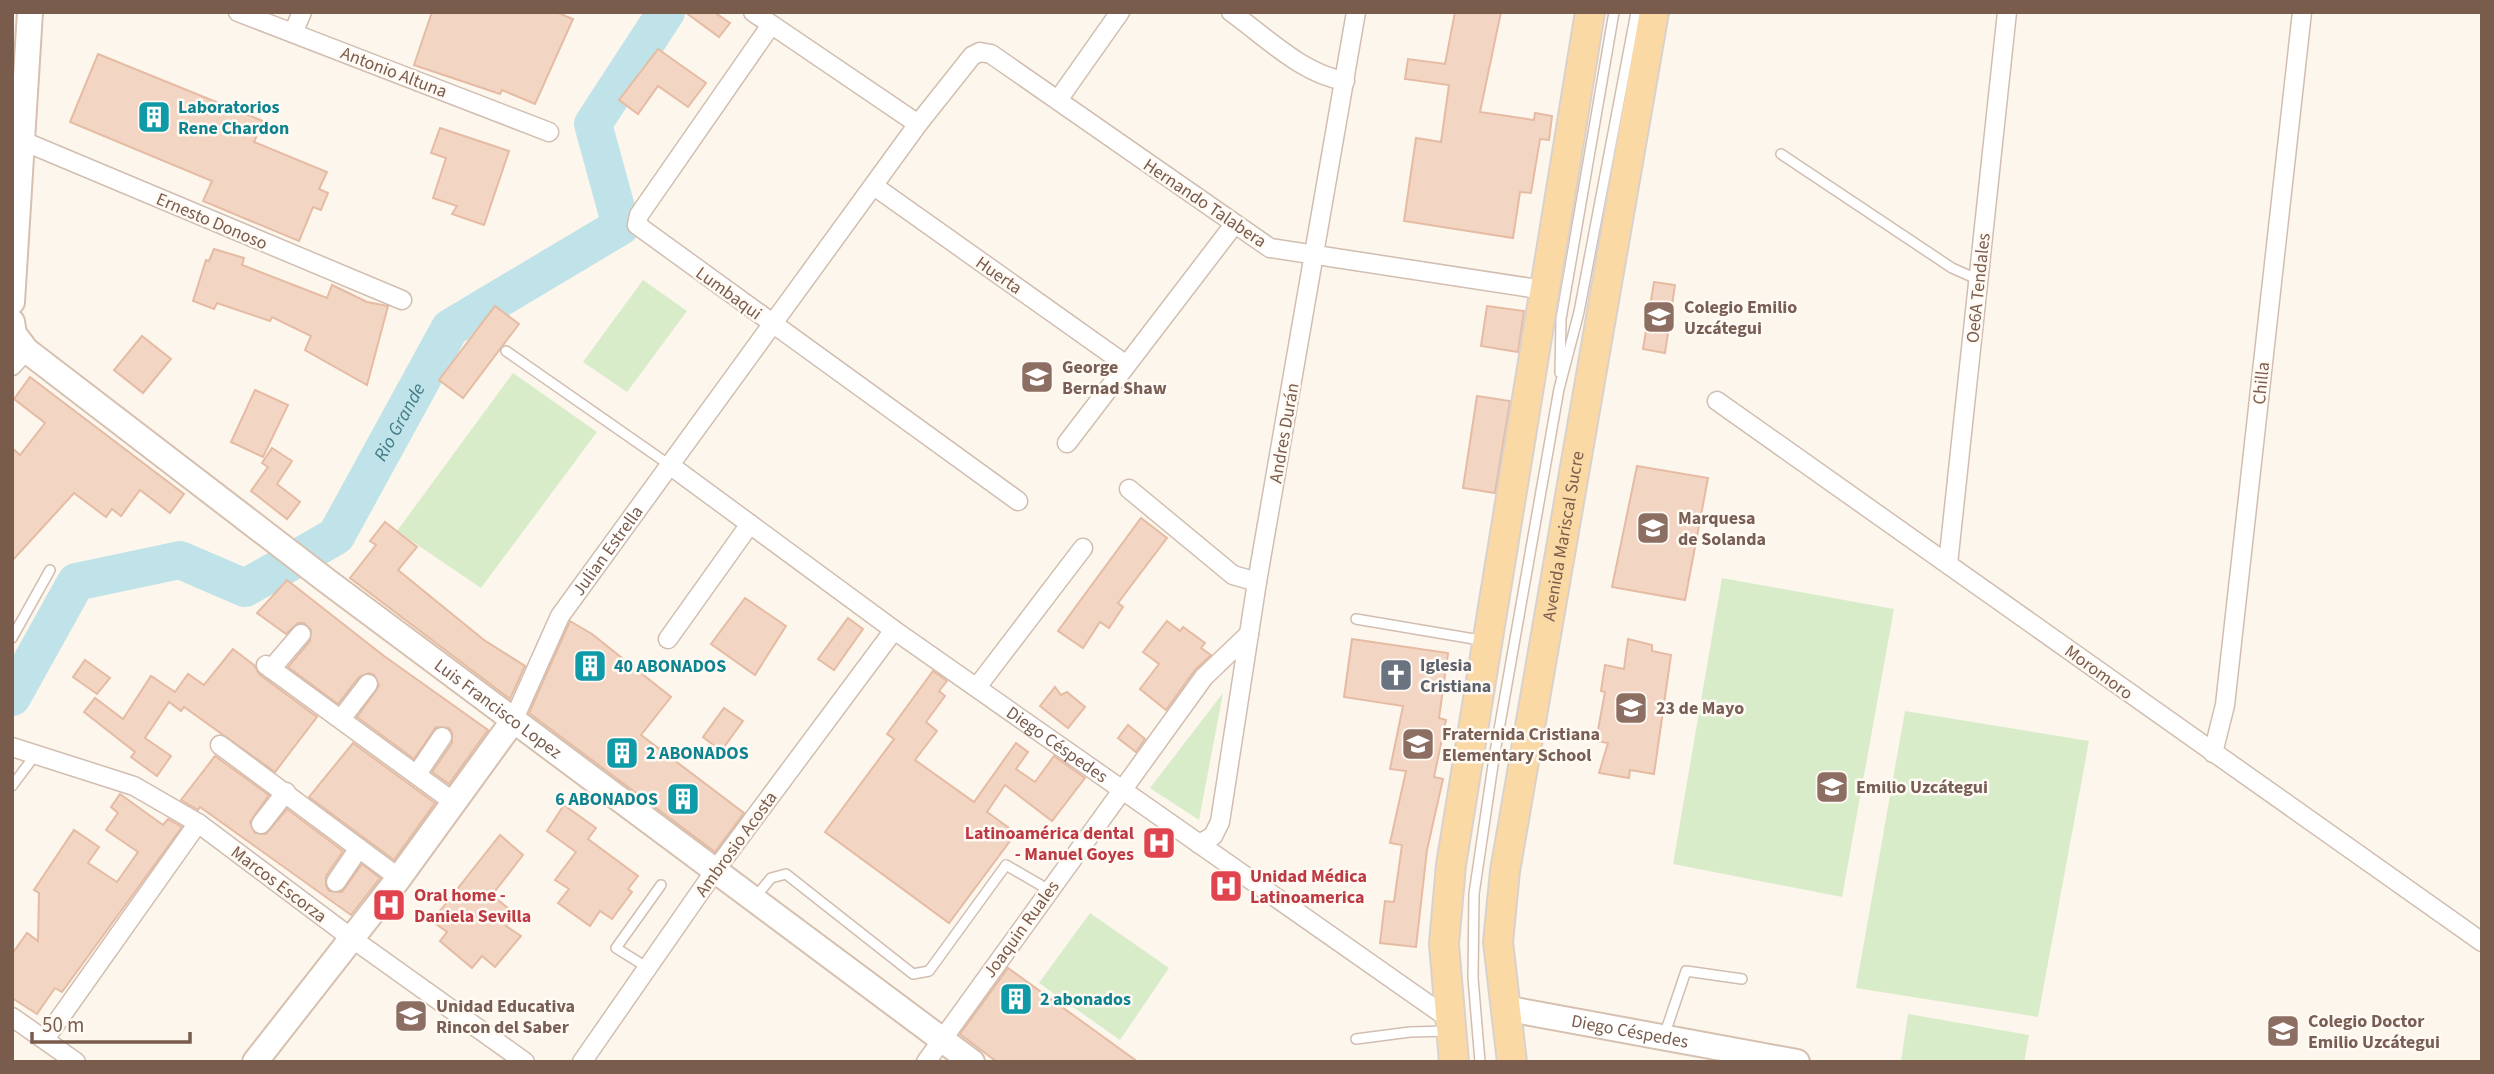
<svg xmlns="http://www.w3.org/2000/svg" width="2494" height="1074" viewBox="0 0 2494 1074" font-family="'Source Sans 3',sans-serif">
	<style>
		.green { fill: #d8ecc9 }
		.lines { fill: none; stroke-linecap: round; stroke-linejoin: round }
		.river { stroke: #bfe3e8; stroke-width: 38 }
		.building { fill: #f3d5c3; stroke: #e6bba3; stroke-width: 2 }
		.lane-casing { stroke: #d1beb0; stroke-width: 12 }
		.street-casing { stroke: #d1beb0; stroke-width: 21 }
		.secondary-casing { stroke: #d6c0b0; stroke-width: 28 }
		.primary-casing { stroke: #dad1cd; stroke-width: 32 }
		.lane { stroke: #fff; stroke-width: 9 }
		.street { stroke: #fff; stroke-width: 18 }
		.secondary { stroke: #fff; stroke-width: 24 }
		.primary { stroke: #fbd9a5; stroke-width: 28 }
		.labels { text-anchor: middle; stroke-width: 5; stroke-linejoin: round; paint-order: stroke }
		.street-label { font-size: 18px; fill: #7a5c4d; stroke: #fffaf3 }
		.culture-label { font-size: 18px; font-weight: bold; fill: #0d838f; stroke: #fffaf3; text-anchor: start }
		.education-label { font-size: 18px; font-weight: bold; fill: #785e54; stroke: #fffaf3; text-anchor: start }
		.worship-label { font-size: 18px; font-weight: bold; fill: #5b616d; stroke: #fffaf3; text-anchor: start }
		.health-label { font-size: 18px; font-weight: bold; fill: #be3a42; stroke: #fffaf3; text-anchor: start }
		.water-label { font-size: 19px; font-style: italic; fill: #437c86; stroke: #fffaf3 }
	</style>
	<rect width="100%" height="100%" fill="#fdf6ec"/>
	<g class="green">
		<path d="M643,280L687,311L627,392L583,362Z"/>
		<path d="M513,373L597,432L481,588L397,531Z"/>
		<path d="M1722,578L1894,609L1842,897L1673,864Z"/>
		<path d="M1223,693L1199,820L1150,788Z"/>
		<path d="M1905,711L2089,741L2038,1017L1856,988Z"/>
		<path d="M1090,913L1169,968L1120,1040L1039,983Z"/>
		<path d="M1908,1014L2029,1035L2024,1062H1901Z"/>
	</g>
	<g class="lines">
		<path class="river" id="s1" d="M12,697L76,582L180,560L245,588L336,536L450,328L621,226L593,124L666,12"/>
	</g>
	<g class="building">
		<path d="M432,12H556L573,19L535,104L502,90L500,94L414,65Z"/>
		<path d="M685,12H714L730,23L719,37Z"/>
		<path d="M1455,12H1501L1480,112L1534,120L1535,113L1552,116L1549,140L1540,139L1531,193L1520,192L1513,238L1404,221L1416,138L1441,142L1449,85L1405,79L1408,59L1445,64Z"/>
		<path d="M658,49L706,83L688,107L658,86L638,114L619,100Z"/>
		<path d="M98,54L263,121L254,142L327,172L319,189L328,193L321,210L313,207L299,241L203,201L212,181L70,122Z"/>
		<path d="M440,128L509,151L484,225L452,214L457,206L433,198L446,158L431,153Z"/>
		<path d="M214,249L244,258L242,265L327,298L332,285L367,302L388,306L367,385L305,350L311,336L272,317L270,321L217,303L214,309L193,301L206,260L209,261Z"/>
		<path d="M1654,282L1675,285L1665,353L1643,349Z"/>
		<path d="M495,306L519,324L463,398L439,380Z"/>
		<path d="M1487,306L1524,311L1518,352L1481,346Z"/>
		<path d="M142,336L171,359L143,393L114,370Z"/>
		<path d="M30,377L184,494L170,513L140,490L121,516L112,509L106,517L74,493L12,561V448L20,455L45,423L14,399Z"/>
		<path d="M255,390L288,405L263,457L231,442Z"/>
		<path d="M1477,396L1510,401L1495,493L1463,488Z"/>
		<path d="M272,448L292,461L277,484L300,502L287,519L251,491L268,467L262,463Z"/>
		<path d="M1637,466L1708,478L1685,600L1612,587Z"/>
		<path d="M1141,518L1167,538L1118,603L1123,607L1109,628L1100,622L1083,648L1058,631Z"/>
		<path d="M385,522L417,547L398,570L484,640L525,666L510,699L350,578L376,545L370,541Z"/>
		<path d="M287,580L384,656L488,730L449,784L432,772L452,743V733L449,728L436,727L414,759L357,717L379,686L374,675L369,673L359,677L338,704L288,667L310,641L311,630L304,623H298L286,634L257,613Z"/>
		<path d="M745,598L786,626L755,675L711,644Z"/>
		<path d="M848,618L863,629L834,670L818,659Z"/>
		<path d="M570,621L592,634L671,697L641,735L744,813L715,852L529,713Z"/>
		<path d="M1167,621L1180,631L1183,627L1205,643L1201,648L1211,655L1195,670L1166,710L1140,689L1159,664L1143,652Z"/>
		<path d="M1352,639L1448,653L1439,718L1446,720L1434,777L1443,779L1427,850L1416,947L1380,943L1385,901L1394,902L1402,845L1390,843L1406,771L1390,769L1403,706L1344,697Z"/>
		<path d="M1628,639L1652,645V651L1671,655L1654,774L1630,770L1629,778L1599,773L1608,743L1596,741L1605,692L1601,691L1605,665L1624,669Z"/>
		<path d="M233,649L255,666L259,674L317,717L275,772L184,707L181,711L169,702L145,738L171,756L157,776L131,757L135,752L84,712L95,698L123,719L151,676L175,692L188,674L204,685Z"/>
		<path d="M85,660L110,678L97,694L73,677Z"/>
		<path d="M933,671L947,681L939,691L945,696L926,722L937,731L915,760L974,802L1016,743L1028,752L1016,769L1035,782L1054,756L1085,778L1052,821L1005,785L987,812L1016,833L949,923L825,832L894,739L887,734Z"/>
		<path d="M1055,687L1061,695L1067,692L1085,707L1068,728L1040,706Z"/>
		<path d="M724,708L743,721L721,751L703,737Z"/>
		<path d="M1128,725L1145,739L1136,752L1118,738Z"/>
		<path d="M353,743L435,803L394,860L309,797Z"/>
		<path d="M215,756L269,795L250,822L255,833L266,834L287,809L343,851L326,876V886L329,891L342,892L362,864L380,878L351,915L200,807L198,810L181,800Z"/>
		<path d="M120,794L163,825L168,819L182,827L62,992L55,988L37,1014L12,998V954L27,933L38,941L39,893L34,890L74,830L99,847L88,863L117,882L138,852L106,830L118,813L111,807Z"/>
		<path d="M564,805L596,828L588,839L638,876L628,889L632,892L612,919L600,911L590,926L558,903L569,889L555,880L576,852L547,831Z"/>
		<path d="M500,835L523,855L492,895L515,914L506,926L521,936L495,967L482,956L472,968L440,941L447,932L432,921Z"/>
		<path d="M1008,968L1138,1062H997L960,1034Z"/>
	</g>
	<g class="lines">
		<defs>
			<g id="lane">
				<path d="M1781,154L1952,268L1979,280"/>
				<path d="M506,351L671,466"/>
				<path d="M1560,373L1561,319L1614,12"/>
				<path d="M1356,619L1486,641"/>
				<path d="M12,638L50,570"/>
				<path d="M12,786L36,754"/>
				<path d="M754,899L771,878L786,874L913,974L929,971L1006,865L1049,890"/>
				<path d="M648,968L616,948L661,885"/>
				<path d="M1664,1036L1686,971L1742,979"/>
				<path d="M1356,1039L1410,1032L1448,1031"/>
				<path d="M1480,1062L1473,978L1474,894L1494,758L1559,389L1579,312L1636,12"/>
			</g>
			<g id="street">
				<path d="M238,12L549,132"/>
				<path d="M753,12L918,124"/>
				<path d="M1231,12C1266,37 1302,74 1345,81"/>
				<path d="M771,25L639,215L637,225L1018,501"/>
				<path d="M293,33L302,12"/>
				<path d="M1058,100L1120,12"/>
				<path d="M23,141L402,300"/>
				<path d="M874,186L1125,364"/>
				<path d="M12,366L26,350"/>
				<path d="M1717,401L2482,942"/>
				<path d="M1067,443L1233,226"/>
				<path id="s2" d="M671,466L894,630L1448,1018"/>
				<path d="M1129,489L1233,575L1257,582"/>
				<path d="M1948,564L2007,12"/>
				<path d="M668,639L750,524"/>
				<path d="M266,665L455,803"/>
				<path d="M271,669L301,634"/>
				<path d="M977,687L1083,548"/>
				<path d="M341,719L368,684"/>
				<path id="s3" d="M513,721L560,616L918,124L972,56L980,52L991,54L1270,248L1544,290"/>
				<path d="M220,745L399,878"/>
				<path d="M12,747L134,786L198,823L350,937L525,1062"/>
				<path d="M2213,753L2225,705L2302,12"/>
				<path d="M417,774L442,737"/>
				<path d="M261,824L286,792"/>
				<path d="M1199,844L1213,836L1220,822L1257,582L1356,12"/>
				<path d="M336,882L359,848"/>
				<path d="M12,1017L76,1062"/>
				<path d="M45,1039L198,823"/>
				<path d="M582,1062L714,872L894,630"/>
				<path d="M926,1062L1204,677L1249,634"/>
			</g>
			<g id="secondary">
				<path d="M12,302L30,12"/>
				<path id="s4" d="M12,322L14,334L26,350L327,581L972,1062"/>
				<path id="s5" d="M1504,1008L1797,1062"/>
				<path d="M255,1062L399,878L513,721"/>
			</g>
			<g id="primary">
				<path d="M1454,1062L1444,944L1451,865L1590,12"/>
				<path id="s6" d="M1512,1062L1498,942L1505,871L1654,12"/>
			</g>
		</defs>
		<use href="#lane" class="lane-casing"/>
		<use href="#street" class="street-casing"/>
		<use href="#secondary" class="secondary-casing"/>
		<use href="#primary" class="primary-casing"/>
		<use href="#lane" class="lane"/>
		<use href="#street" class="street"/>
		<use href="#secondary" class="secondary"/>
		<use href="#primary" class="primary"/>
	</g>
	<defs>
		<symbol id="building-square" viewBox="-11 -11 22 22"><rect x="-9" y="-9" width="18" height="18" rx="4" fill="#0f9aa8" stroke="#fffaf3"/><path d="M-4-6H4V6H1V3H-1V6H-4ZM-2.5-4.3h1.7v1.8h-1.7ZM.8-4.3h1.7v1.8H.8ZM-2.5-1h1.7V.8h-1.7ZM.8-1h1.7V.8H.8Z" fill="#fff"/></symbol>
		<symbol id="school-square" viewBox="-11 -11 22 22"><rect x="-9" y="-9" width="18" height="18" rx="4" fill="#8d6e63" stroke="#fffaf3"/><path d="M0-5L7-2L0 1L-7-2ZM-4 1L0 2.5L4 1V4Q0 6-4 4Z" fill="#fff"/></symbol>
		<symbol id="church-square" viewBox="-11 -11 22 22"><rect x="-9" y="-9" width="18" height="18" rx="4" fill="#6b7280" stroke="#fffaf3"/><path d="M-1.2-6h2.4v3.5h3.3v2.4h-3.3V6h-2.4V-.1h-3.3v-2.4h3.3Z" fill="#fff"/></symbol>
		<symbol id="hospital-square" viewBox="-11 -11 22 22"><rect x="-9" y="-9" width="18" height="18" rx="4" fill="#e0444e" stroke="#fffaf3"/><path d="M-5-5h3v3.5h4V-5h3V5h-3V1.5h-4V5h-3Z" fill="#fff"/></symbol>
	</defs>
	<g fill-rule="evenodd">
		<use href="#building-square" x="135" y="98" width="38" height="38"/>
		<use href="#school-square" x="1640" y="298" width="38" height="38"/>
		<use href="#school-square" x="1018" y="358" width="38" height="38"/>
		<use href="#school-square" x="1634" y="509" width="38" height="38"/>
		<use href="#building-square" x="571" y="647" width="38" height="38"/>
		<use href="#church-square" x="1377" y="656" width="38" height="38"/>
		<use href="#school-square" x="1612" y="689" width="38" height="38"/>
		<use href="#school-square" x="1399" y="725" width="38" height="38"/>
		<use href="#building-square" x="603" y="734" width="38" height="38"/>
		<use href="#school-square" x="1813" y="768" width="38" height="38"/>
		<use href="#building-square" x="664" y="780" width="38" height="38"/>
		<use href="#hospital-square" x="1140" y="824" width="38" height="38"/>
		<use href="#hospital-square" x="1207" y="867" width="38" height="38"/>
		<use href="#hospital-square" x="370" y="886" width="38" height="38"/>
		<use href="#building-square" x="997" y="980" width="38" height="38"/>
		<use href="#school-square" x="392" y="997" width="38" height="38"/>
		<use href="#school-square" x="2264" y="1012" width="38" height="38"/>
	</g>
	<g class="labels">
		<g class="street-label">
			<text transform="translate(394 72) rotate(21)" y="6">Antonio Altuna</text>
			<text transform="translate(1205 203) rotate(34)" y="6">Hernando Talabera</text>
			<text transform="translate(212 221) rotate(23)" y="6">Ernesto Donoso</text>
			<text transform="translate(999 275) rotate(35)" y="6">Huerta</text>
			<text transform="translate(1978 288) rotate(-84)" y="6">Oe6A Tendales</text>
			<text transform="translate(729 293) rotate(36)" y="6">Lumbaqui</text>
			<text transform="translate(2261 383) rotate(-84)" y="6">Chilla</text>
			<text transform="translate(1284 433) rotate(-80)" y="6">Andres Durán</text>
			<text dy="6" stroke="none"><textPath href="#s6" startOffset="532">Avenida Mariscal Sucre</textPath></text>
			<text dy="6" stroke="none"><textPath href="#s3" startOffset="196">Julian Estrella</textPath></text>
			<text transform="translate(2099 672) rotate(36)" y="6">Moromoro</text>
			<text dy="6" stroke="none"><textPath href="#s4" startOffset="625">Luis Francisco Lopez</textPath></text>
			<text dy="6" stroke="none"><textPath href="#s2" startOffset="476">Diego Céspedes</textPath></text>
			<text transform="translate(736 844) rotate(-54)" y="6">Ambrosio Acosta</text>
			<text transform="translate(279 884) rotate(37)" y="6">Marcos Escorza</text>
			<text transform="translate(1021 929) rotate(-54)" y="6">Joaquin Ruales</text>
			<text dy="6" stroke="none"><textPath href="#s5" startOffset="128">Diego Céspedes</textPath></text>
		</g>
		<g class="culture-label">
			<text x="178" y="113">Laboratorios<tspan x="178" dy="21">Rene Chardon</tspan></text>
			<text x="614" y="672">40 ABONADOS</text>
			<text x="646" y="759">2 ABONADOS</text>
			<text x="658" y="805" text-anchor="end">6 ABONADOS</text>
			<text x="1040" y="1005">2 abonados</text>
		</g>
		<g class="education-label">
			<text x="1684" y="313">Colegio Emilio<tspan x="1684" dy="21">Uzcátegui</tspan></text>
			<text x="1062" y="373">George<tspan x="1062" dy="21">Bernad Shaw</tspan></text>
			<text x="1678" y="524">Marquesa<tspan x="1678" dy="21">de Solanda</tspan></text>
			<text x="1656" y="714">23 de Mayo</text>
			<text x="1442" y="740">Fraternida Cristiana<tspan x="1442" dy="21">Elementary School</tspan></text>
			<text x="1856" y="793">Emilio Uzcátegui</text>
			<text x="436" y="1012">Unidad Educativa<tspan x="436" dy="21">Rincon del Saber</tspan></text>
			<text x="2308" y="1027">Colegio Doctor<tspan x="2308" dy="21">Emilio Uzcátegui</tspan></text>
		</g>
		<g class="worship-label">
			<text x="1420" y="671">Iglesia<tspan x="1420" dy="21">Cristiana</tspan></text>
		</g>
		<g class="health-label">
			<text x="1134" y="839" text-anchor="end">Latinoamérica dental<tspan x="1134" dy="21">- Manuel Goyes</tspan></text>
			<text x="1250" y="882">Unidad Médica<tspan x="1250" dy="21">Latinoamerica</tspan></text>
			<text x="414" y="901">Oral home -<tspan x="414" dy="21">Daniela Sevilla</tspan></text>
		</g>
		<g class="water-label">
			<text dy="7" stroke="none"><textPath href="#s1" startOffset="544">Rio Grande</textPath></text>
		</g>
	</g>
	<rect width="2494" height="1074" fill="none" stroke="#7a5c4d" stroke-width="28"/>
	<path d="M32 1032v10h158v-10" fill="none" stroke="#7a5c4d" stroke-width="3.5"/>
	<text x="42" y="1032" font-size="21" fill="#7a5c4d" stroke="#fffaf3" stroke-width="5" paint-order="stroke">50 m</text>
</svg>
